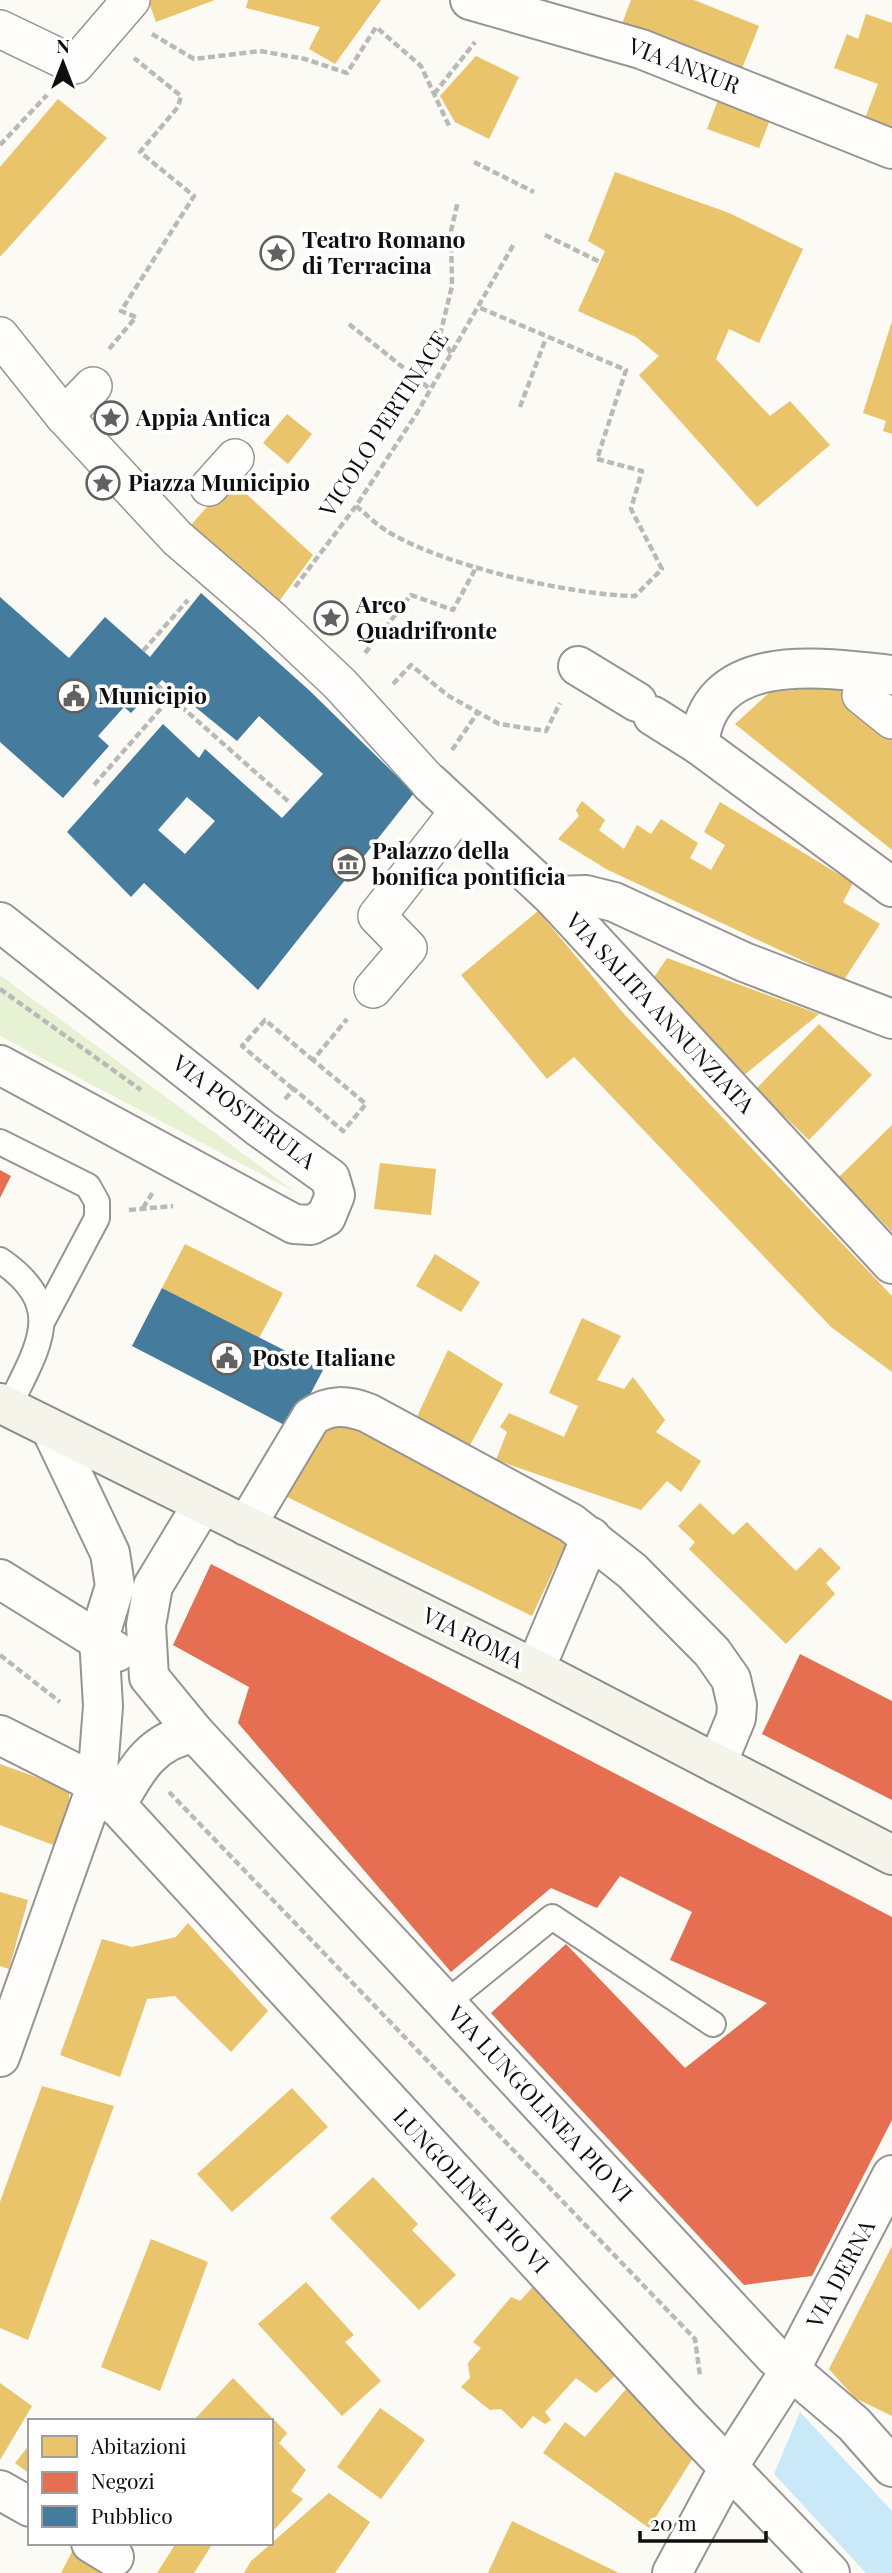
<svg xmlns="http://www.w3.org/2000/svg" width="892" height="2573" viewBox="0 0 892 2573" font-family="'Playfair Display',serif">
	<style>
		.green { fill: #e6f2d3 }
		.water { fill: #c9e8f8 }
		.homes { fill: #e9c46a }
		.shops { fill: #e76f51 }
		.public { fill: #457b9d; fill-rule: evenodd }
		.lines { fill: none; stroke-linecap: round; stroke-linejoin: round }
		.service-casing { stroke: #969592; stroke-width: 28 }
		.pedestrian-casing { stroke: #969592; stroke-width: 40 }
		.minor-casing { stroke: #969592; stroke-width: 42 }
		.tertiary-casing { stroke: #969592; stroke-width: 42 }
		.secondary-casing { stroke: #8c8b89; stroke-width: 42 }
		.path { stroke: #b9b9b8; stroke-width: 4.5; stroke-dasharray: 7 3.5; stroke-linecap: butt }
		.service { stroke: #fffefd; stroke-width: 24 }
		.pedestrian { stroke: #fffefd; stroke-width: 37 }
		.minor { stroke: #fffefd; stroke-width: 38 }
		.tertiary { stroke: #fffefd; stroke-width: 38 }
		.secondary { stroke: #f5f4eb; stroke-width: 38 }
		.labels { text-anchor: middle; stroke-width: 7; stroke-linejoin: round; paint-order: stroke }
		.street-label { font-size: 23px; fill: #0f0f0f; stroke: #fff }
		.poi-label { font-size: 23px; font-weight: bold; fill: #0f0f0f; stroke: #fff; text-anchor: start }
	</style>
	<rect width="100%" height="100%" fill="#fcfaf4"/>
	<path class="green" d="M0,975L295,1192L0,1036Z"/>
	<path class="water" d="M800,2412L892,2511V2573H866L774,2474Z"/>
	<g class="homes">
		<path d="M148,0H215L156,22Z"/>
		<path d="M248,0H381L335,64L309,49L320,27L246,8Z"/>
		<path d="M631,0H694L759,26L739,76L620,29Z"/>
		<path d="M866,14L892,23V131L864,121L878,84L834,68L847,34L858,39Z"/>
		<path d="M476,56L519,77L489,139L455,122L440,96Z"/>
		<path d="M723,87L775,107L759,148L707,129Z"/>
		<path d="M58,99L107,138L0,257V167Z"/>
		<path d="M615,172L729,213L803,249L759,343L729,329L716,359L770,416L790,401L830,445L757,507L639,375L659,356L636,337L578,311L605,251L588,241Z"/>
		<path d="M892,321V434L883,431L886,421L863,413Z"/>
		<path d="M287,414L312,434L288,464L263,443Z"/>
		<path d="M231,480L313,555L277,604L191,525Z"/>
		<path d="M835,687L892,731V850L735,724L770,692Z"/>
		<path d="M582,801L605,820L599,830L624,849L637,825L651,834L661,819L698,843L690,858L711,870L725,845L704,832L720,802L853,883L843,902L880,924L844,980L606,869L558,839L579,816L576,810Z"/>
		<path d="M538,911L624,1014L892,1296V1372L831,1327L574,1057L547,1079L461,975Z"/>
		<path d="M667,958L819,1014L743,1076L651,982Z"/>
		<path d="M819,1024L872,1075L809,1140L756,1089Z"/>
		<path d="M892,1125V1232L839,1177Z"/>
		<path d="M380,1163L436,1169L431,1215L374,1209Z"/>
		<path d="M185,1244L283,1293L259,1338L162,1288Z"/>
		<path d="M435,1254L480,1282L461,1312L416,1286Z"/>
		<path d="M582,1318L621,1336L597,1380L624,1389L633,1377L665,1420L656,1432L701,1461L681,1492L667,1481L641,1510L496,1460L507,1432L500,1427L509,1413L564,1437L578,1406L549,1393Z"/>
		<path d="M448,1350L503,1384L469,1447L416,1419Z"/>
		<path d="M343,1419L570,1535L532,1616L281,1494L309,1443Z"/>
		<path d="M700,1503L733,1535L747,1522L796,1571L820,1547L841,1568L826,1583L835,1594L786,1644L689,1549L695,1542L678,1526Z"/>
		<path d="M0,1764L69,1789V1822L56,1846L0,1825Z"/>
		<path d="M0,1892L28,1900L9,1969L0,1966Z"/>
		<path d="M188,1923L268,2011L231,2052L175,1996L147,1999L120,2077L60,2055L102,1939L132,1947L176,1937Z"/>
		<path d="M42,2086L114,2106L28,2340L0,2328V2202Z"/>
		<path d="M292,2088L328,2127L232,2212L197,2174Z"/>
		<path d="M373,2177L418,2224L412,2230L456,2275L419,2310L330,2218Z"/>
		<path d="M151,2239L208,2262L160,2391L101,2367Z"/>
		<path d="M892,2246V2416L855,2398L829,2369Z"/>
		<path d="M539,2280L626,2366L596,2393L576,2378L545,2412L551,2420L545,2424L533,2416L522,2429L501,2409L490,2410L461,2387L470,2378L468,2363L481,2348L473,2342L511,2297L520,2301Z"/>
		<path d="M306,2282L354,2335L345,2342L381,2381L342,2416L258,2324Z"/>
		<path d="M233,2378L287,2433L279,2443L306,2470L291,2491L303,2499L271,2533V2421H193Z"/>
		<path d="M633,2381L701,2445L649,2528L543,2453L565,2422L585,2437Z"/>
		<path d="M0,2383L32,2406L0,2460Z"/>
		<path d="M380,2408L425,2440L381,2499L337,2467Z"/>
		<path d="M30,2444V2474L15,2463Z"/>
		<path d="M329,2493L370,2522L335,2573H244L251,2561Z"/>
		<path d="M512,2521L619,2573H488Z"/>
		<path d="M176,2543H207L211,2546L194,2573H157Z"/>
		<path d="M74,2548L120,2573H61Z"/>
	</g>
	<g class="shops">
		<path d="M0,1170L11,1176L0,1198Z"/>
		<path d="M211,1564L892,1917V2120L812,2276L744,2285L491,2013L566,1944L685,2068L767,2003L670,1960L692,1912L620,1876L597,1908L551,1888L451,1972L238,1723L249,1687L173,1645Z"/>
		<path d="M800,1654L892,1701V1800L762,1734Z"/>
	</g>
	<g class="public">
		<path d="M201,593L310,691L414,793L258,990L144,883L131,897L67,832L163,724L199,758L205,749L282,818L323,774L259,716L237,741L162,680L131,713L124,707L98,736L109,746L63,798L0,742V597L69,658L105,617L150,657ZM187,797L215,821L185,854L158,830Z"/>
		<path d="M162,1288L323,1370L292,1429L132,1346Z"/>
	</g>
	<g class="lines">
		<defs>
			<g id="service">
				<path d="M0,1142L88,1186L97,1202V1218L43,1320"/>
				<path d="M0,1260C69,1307 37,1347 9,1407"/>
				<path d="M446,2003L552,1917L713,2024"/>
			</g>
			<g id="pedestrian">
				<path d="M0,29L75,65L131,0"/>
				<path d="M0,336L64,416L177,538L271,619L340,684L430,783"/>
				<path d="M64,416L93,386"/>
				<path d="M209,487L235,458"/>
				<path d="M861,695L892,720"/>
				<path d="M373,989L408,948L377,916L459,811"/>
			</g>
			<g id="minor">
				<path d="M470,0L641,49L892,149"/>
				<path d="M578,666L637,702"/>
				<path d="M653,716L699,745L892,887"/>
				<path d="M699,745C709,648 824,668 892,675"/>
				<path d="M430,783L552,896L892,1264"/>
				<path d="M552,896L586,895L614,902L744,962L892,1019"/>
				<path d="M0,922L260,1128L330,1178L335,1195L326,1217L311,1225L294,1224L0,1065"/>
				<path d="M202,1505L153,1586L146,1625L149,1677L195,1733L774,2356L854,2424L892,2467"/>
				<path d="M246,1526L311,1417C329,1404 347,1405 368,1413L571,1523L632,1571L712,1652L731,1679L737,1705L736,1718L717,1764"/>
				<path d="M0,1579L117,1652"/>
				<path d="M535,1669L591,1537"/>
				<path d="M0,1735L97,1784L682,2419L830,2573"/>
				<path d="M116,1806C136,1770 151,1740 195,1733"/>
				<path d="M0,2057L97,1784L103,1706L99,1638L115,1586L110,1553L51,1429"/>
				<path d="M0,2490L30,2507"/>
				<path d="M91,2543L114,2557"/>
			</g>
			<path id="tertiary" d="M672,2573L735,2456L789,2372L892,2175"/>
			<path id="secondary" d="M0,1403L535,1669L892,1855"/>
		</defs>
		<use href="#service" class="service-casing"/>
		<use href="#pedestrian" class="pedestrian-casing"/>
		<use href="#minor" class="minor-casing"/>
		<use href="#tertiary" class="tertiary-casing"/>
		<use href="#secondary" class="secondary-casing"/>
		<g class="path">
			<path d="M152,34L194,59L260,51L305,59L347,73L376,27L421,66L450,128"/>
			<path d="M434,94L475,42"/>
			<path d="M0,145L47,95"/>
			<path d="M474,162L534,192"/>
			<path d="M545,235L600,262"/>
			<path d="M349,324L430,389"/>
			<path d="M109,349L136,317L121,311L194,196L140,152L178,107L181,96L134,58"/>
			<path d="M451,353L440,335L452,286L451,231L458,201"/>
			<path d="M520,407L546,338"/>
			<path d="M356,506C367,515 378,526 390,533C446,566 570,595 635,596L662,569L631,509L642,471L597,459L626,370L478,307"/>
			<path d="M295,587L356,506L417,413L515,242"/>
			<path d="M143,651L188,600"/>
			<path d="M365,653L411,595L453,610L477,566"/>
			<path d="M393,684L411,665L447,695L499,724L546,731L560,703"/>
			<path d="M157,685L289,802"/>
			<path d="M452,750L478,712"/>
			<path d="M94,785L171,697"/>
			<path d="M0,989L141,1090"/>
			<path d="M293,1089L242,1046L265,1020L313,1060"/>
			<path d="M285,1099L294,1089L343,1131L366,1104L313,1060L347,1019"/>
			<path d="M143,1208L153,1192"/>
			<path d="M129,1210L173,1206"/>
			<path d="M0,1655L60,1702"/>
			<path d="M169,1792L695,2339L700,2376"/>
		</g>
		<use href="#service" class="service"/>
		<use href="#pedestrian" class="pedestrian"/>
		<use href="#minor" class="minor"/>
		<use href="#tertiary" class="tertiary"/>
		<use href="#secondary" class="secondary"/>
	</g>
	<defs>
		<symbol id="sight-ring" viewBox="-11 -11 22 22"><circle r="9.5" fill="#fff" stroke="#62615f" stroke-width="1.5"/><path d="M0-6L1.8-2.2L6-1.7L2.9 1.2L3.7 5.4L0 3.3L-3.7 5.4L-2.9 1.2L-6-1.7L-1.8-2.2Z" fill="#62615f"/></symbol>
		<symbol id="civic-ring" viewBox="-11 -11 22 22"><circle r="9.5" fill="#fff" stroke="#62615f" stroke-width="1.5"/><path d="M-.6-6.5H3V-4.5H.6V-3L4-1V1h2V6H-6V1h2V-1L-.6-3ZM-1.2 2.5V6h2.4V2.5Z" fill="#62615f"/></symbol>
		<symbol id="museum-ring" viewBox="-11 -11 22 22"><circle r="9.5" fill="#fff" stroke="#62615f" stroke-width="1.5"/><path d="M0-6L6-3V-2H-6V-3ZM-5-1h2V3h-2ZM-1-1h2V3h-2ZM3-1h2V3H3ZM-6 4H6V6H-6Z" fill="#62615f"/></symbol>
	</defs>
	<g fill-rule="evenodd">
		<use href="#sight-ring" x="258" y="234" width="38" height="38"/>
		<use href="#sight-ring" x="92" y="399" width="38" height="38"/>
		<use href="#sight-ring" x="84" y="464" width="38" height="38"/>
		<use href="#sight-ring" x="312" y="599" width="38" height="38"/>
		<use href="#civic-ring" x="55" y="677" width="38" height="38"/>
		<use href="#museum-ring" x="329" y="845" width="38" height="38"/>
		<use href="#civic-ring" x="208" y="1339" width="38" height="38"/>
	</g>
	<g class="labels">
		<g class="street-label">
			<text transform="translate(684 66) rotate(21)" y="8">VIA ANXUR</text>
			<text transform="translate(384 424) rotate(-57)" y="8">VICOLO PERTINACE</text>
			<text transform="translate(660 1013) rotate(47)" y="8">VIA SALITA ANNUNZIATA</text>
			<text transform="translate(244 1112) rotate(37)" y="8">VIA POSTERULA</text>
			<text transform="translate(473 1638) rotate(26)" y="8">VIA ROMA</text>
			<text transform="translate(540 2104) rotate(47)" y="8">VIA LUNGOLINEA PIO VI</text>
			<text transform="translate(471 2191) rotate(47)" y="8">LUNGOLINEA PIO VI</text>
			<text transform="translate(841 2274) rotate(-62)" y="8">VIA DERNA</text>
		</g>
		<g class="poi-label">
			<text x="302" y="248">Teatro Romano<tspan x="302" dy="26">di Terracina</tspan></text>
			<text x="136" y="426">Appia Antica</text>
			<text x="128" y="491">Piazza Municipio</text>
			<text x="356" y="613">Arco<tspan x="356" dy="26">Quadrifronte</tspan></text>
			<text x="98" y="704">Municipio</text>
			<text x="372" y="859">Palazzo della<tspan x="372" dy="26">bonifica pontificia</tspan></text>
			<text x="252" y="1366">Poste Italiane</text>
		</g>
	</g>
	<rect x="28" y="2419" width="245" height="126" fill="#ffffff" stroke="#9f9f9f" stroke-width="2"/>
	<rect x="42" y="2436" width="35" height="21" fill="#e9c46a" stroke="#9f9f9f" stroke-width="2"/>
	<text x="91" y="2454" font-size="21" fill="#0f0f0f">Abitazioni</text>
	<rect x="42" y="2472" width="35" height="21" fill="#e76f51" stroke="#9f9f9f" stroke-width="2"/>
	<text x="91" y="2489" font-size="21" fill="#0f0f0f">Negozi</text>
	<rect x="42" y="2506" width="35" height="21" fill="#457b9d" stroke="#9f9f9f" stroke-width="2"/>
	<text x="91" y="2524" font-size="21" fill="#0f0f0f">Pubblico</text>
	<g transform="translate(63 63)" stroke="#ffffff" stroke-width="5" paint-order="stroke">
	<path d="M0-5L12 26L0 18L-12 26Z" fill="#0f0f0f"/>
	<text y="-10" font-size="19" font-weight="bold" text-anchor="middle" fill="#0f0f0f">N</text>
	</g>
	<path d="M640 2531v10h126v-10" fill="none" stroke="#0f0f0f" stroke-width="3.5"/>
	<text x="650" y="2531" font-size="21" fill="#0f0f0f" stroke="#ffffff" stroke-width="5" paint-order="stroke">20 m</text>
</svg>
